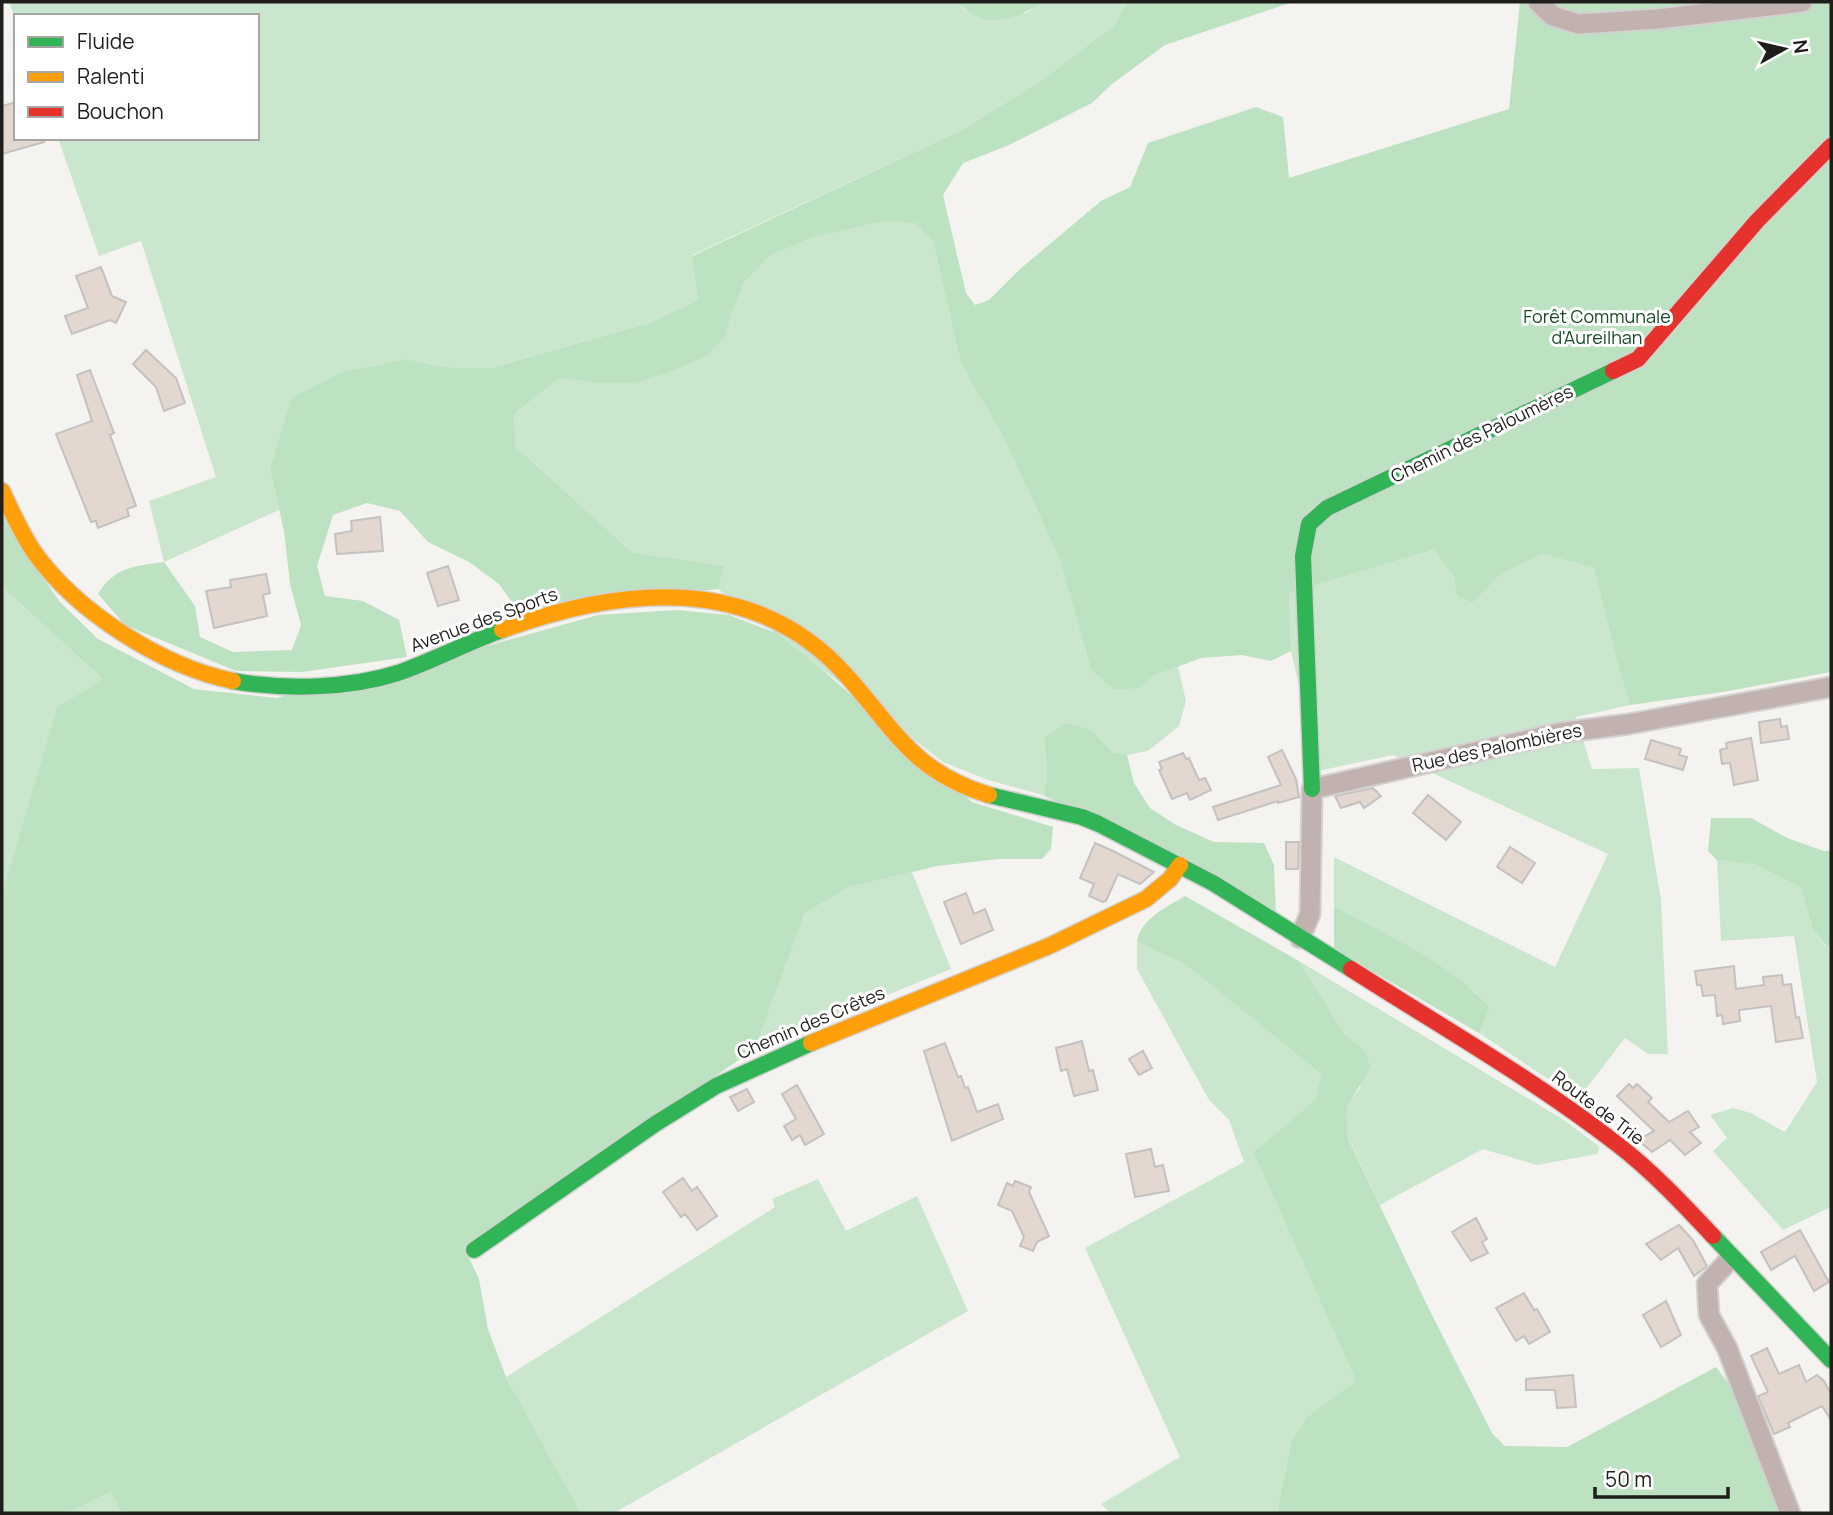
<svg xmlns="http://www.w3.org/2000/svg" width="1833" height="1515" viewBox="0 0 1833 1515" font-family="Manrope,sans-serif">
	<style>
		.green { fill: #cae7cd }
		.forest { fill: #bce2c1 }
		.building { fill: #e3d7cf; stroke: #c4c2c0; stroke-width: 2 }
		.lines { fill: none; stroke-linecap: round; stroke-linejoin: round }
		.street-casing { stroke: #d2d1cf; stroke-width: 23 }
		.fast-casing { stroke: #d2d1cf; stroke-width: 19 }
		.slow-casing { stroke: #d2d1cf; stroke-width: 19 }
		.jam-casing { stroke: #d2d1cf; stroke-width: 19 }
		.street { stroke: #c1b2af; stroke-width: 19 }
		.fast { stroke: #30b455; stroke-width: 16 }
		.slow { stroke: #ff9f0a; stroke-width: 16 }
		.jam { stroke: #e5322d; stroke-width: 16 }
		.labels { text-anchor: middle; stroke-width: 6; stroke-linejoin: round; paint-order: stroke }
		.park-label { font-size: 18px; fill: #174a25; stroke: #fff }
		.street-label { font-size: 18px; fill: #1f1e1b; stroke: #fff }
	</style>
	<rect width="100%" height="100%" fill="#f5f3f0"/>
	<g class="green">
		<path d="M9,2H957L966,11L1026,13L1043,2H1128L1113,26L1042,80L962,130L692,255L698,300L649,323L489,368L442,367L407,359L341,372L291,398L270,469L279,510L164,562L149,501L216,477L141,241L99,256L58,138H257V16H16V20Z"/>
		<path d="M879,222L915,223L933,241L961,364L1005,440L1059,558L1091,669L1140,688L1155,675L1178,666L1186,701L1179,726L1148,751L1127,755L1113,752L1091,730L1044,739L1047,777L1043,795L988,780L943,762L718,589L725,566L632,552L516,447L514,414L560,378L593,383H635L669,373L707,356L744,282L769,255L812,238Z"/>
		<path d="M1433,550L1453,575L1457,596L1473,603L1501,574L1542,554L1594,568L1619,669L1630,705L1576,717L1592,769L1639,768L1661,900L1668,1054H1648L1625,1038L1578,1099L1479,1033L1476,993L1430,960L1334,906V857L1555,967L1608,854L1393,755L1318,771L1291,651L1289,593Z"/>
		<path d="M2,587L103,679L2,895Z"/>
		<path d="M1717,860L1757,865L1801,888L1813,930L1826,947L1831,946V1207L1783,1230L1713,1151L1727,1138L1710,1115L1733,1108L1751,1113L1785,1132L1817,1082L1794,936L1721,941Z"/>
		<path d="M912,872L951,969L755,1049L805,913L850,887Z"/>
		<path d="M1137,942L1186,965L1321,1074L1315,1100L1255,1152L1356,1381L1308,1416L1291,1442L1277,1513H1110L1101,1504L1180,1457L1085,1248L1244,1162L1229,1120L1209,1100L1137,969Z"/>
		<path d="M1299,961L1564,1120L1600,1147L1597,1154L1537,1165L1483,1149L1380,1205L1348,1137L1346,1107L1360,1088L1364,1050L1343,1032Z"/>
		<path d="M818,1179L846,1231L917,1196L968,1311L614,1513H581L506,1377L775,1207L772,1199Z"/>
		<path d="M111,1492L122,1513H68Z"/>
	</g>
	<g class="forest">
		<path d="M957,2H1043C1013,21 985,31 957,2Z"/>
		<path d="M1128,2H1293L1165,45L1112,84L1092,103L1007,146L963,163L943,195L966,293L975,305L989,300L1020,269L1101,201L1130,187L1148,143L1256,107L1283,117L1289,178L1509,109L1520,2H1831V672L1723,692L1630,705L1619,669L1594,568L1542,554L1501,574L1473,603L1457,596L1453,575L1433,550L1289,593L1291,651L1271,661L1242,655L1201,658L1155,675L1140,688L1114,690L1091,669L1059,558L1005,440L961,364L933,241L915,223L879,222L812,238L770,255L744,282L733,309L724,338L707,356L669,373L635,383H593L560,378L514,414L516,447L632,552L725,566L718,589L519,612L499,584L469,562L428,542L400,511L367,503L333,515L317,566L325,596L363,601L399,620L407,657L302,672L236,671L125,625L98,594C114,567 135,566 164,562L195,606L200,637L233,652L292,650L301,625L290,584L284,531L270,469L291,398L341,372L407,359L442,367L490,368L649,323L698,300L692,256L962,130L1042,80L1113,26Z"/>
		<path d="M2,515L59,601L98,639L194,689L276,698L469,651L598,615L677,610L729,615L776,633L817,665L972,802L1053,827L1051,849L1042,859H999L937,866L850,887L805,913L755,1049L464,1247L479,1279L488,1329L506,1377L581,1513H122L111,1492L68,1513H2V895L57,708L103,679L2,587Z"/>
		<path d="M1066,723L1091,730L1113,752L1127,755L1134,783L1150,808L1176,825L1214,842L1264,843L1274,865L1276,913L1043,795L1047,777L1044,738Z"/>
		<path d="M1711,818H1751L1787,838L1824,851H1831V946L1827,947L1813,930L1801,888L1757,865L1717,860L1708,851Z"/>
		<path d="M1185,896L1299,961L1343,1032L1364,1050L1371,1067L1347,1107L1348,1138L1427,1305L1492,1433L1505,1446L1567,1447L1716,1367L1736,1393L1779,1513H1277L1291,1442L1308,1416L1356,1381L1254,1152L1315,1100L1321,1074L1186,965L1137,942C1140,919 1167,907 1185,896Z"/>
		<path d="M1334,906C1385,935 1452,963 1489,1008L1479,1033L1334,949Z"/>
	</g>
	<g class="building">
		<path d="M16,102V138H43L44,142L2,154V106Z"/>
		<path d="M101,267L112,296L126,302L116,323L110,320L72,334L65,316L88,308L76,276Z"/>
		<path d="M146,350L176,378L185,403L164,411L156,387L133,364Z"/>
		<path d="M90,370L114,433L110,435L136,506L127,509L129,516L98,528L96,521L91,522L56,434L92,421L77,375Z"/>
		<path d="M380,517L383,551L337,554L335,534L352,531L351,521Z"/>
		<path d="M448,566L459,600L438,606L427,573Z"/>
		<path d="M266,574L270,593L263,595L267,616L214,628L206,591L231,587L230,580Z"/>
		<path d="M1780,719L1781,727L1787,726L1789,739L1761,743L1759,722Z"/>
		<path d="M1751,738L1758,780L1734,785L1730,763L1722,764L1720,750L1727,748L1726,743Z"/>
		<path d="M1651,740L1681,749L1679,755L1687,757L1683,770L1645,759Z"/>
		<path d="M1282,750L1296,779L1299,797L1278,803V801L1218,820L1213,807L1281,785L1268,757Z"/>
		<path d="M1183,753L1186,759L1189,758L1199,780L1205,778L1211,790L1190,800L1187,793L1172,799L1159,770L1162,769L1159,762Z"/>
		<path d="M1373,788L1381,796L1364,808L1360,802L1341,808L1335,796Z"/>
		<path d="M1428,795L1461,822L1446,840L1413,813Z"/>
		<path d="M1286,842H1299L1298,869H1286Z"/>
		<path d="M1095,843L1113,851L1154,872L1140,884L1118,874L1106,901L1103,902L1089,896L1094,884L1080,878Z"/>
		<path d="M1510,847L1535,863L1522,883L1497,867Z"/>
		<path d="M966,893L974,914L985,909L993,930L961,944L944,902Z"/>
		<path d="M1734,966L1736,989L1764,985L1763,977L1782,975L1783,985L1791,984L1796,1018L1799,1017L1803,1038L1776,1042L1771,1006L1739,1010L1740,1021L1723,1024L1722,1015L1717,1016L1715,995L1703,996L1701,985H1697L1695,971Z"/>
		<path d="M1082,1041L1089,1071L1093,1070L1098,1090L1074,1096L1067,1069L1061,1071L1056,1048Z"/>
		<path d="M945,1043L958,1077L961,1076L965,1088L968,1087L977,1112L998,1104L1003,1119L952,1141L924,1051Z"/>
		<path d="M1143,1051L1152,1068L1139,1075L1129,1059Z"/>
		<path d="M1629,1084L1633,1088L1637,1084L1652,1098L1648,1102L1669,1122L1688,1111L1699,1127L1690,1132L1701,1143L1685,1155L1670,1140L1652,1152L1638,1140L1654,1131L1617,1096Z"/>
		<path d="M797,1085L824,1134L805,1145L800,1135L792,1140L784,1126L796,1119L782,1094Z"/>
		<path d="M747,1089L754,1102L738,1111L730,1097Z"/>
		<path d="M1151,1149L1155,1167L1163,1165L1169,1191L1135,1197L1126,1154Z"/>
		<path d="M683,1178L692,1191L697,1187L717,1216L697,1230L685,1214L681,1217L663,1192Z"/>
		<path d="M1015,1181L1031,1187L1029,1192L1049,1236L1037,1242L1033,1251L1020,1246L1024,1237L1012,1211L998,1205L1007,1183L1013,1186Z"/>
		<path d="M1476,1218L1487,1239L1482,1242L1488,1253L1471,1261L1452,1232Z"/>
		<path d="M1679,1225L1693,1240L1707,1266L1694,1276L1678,1248L1661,1260L1646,1244Z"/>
		<path d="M1800,1230L1829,1282L1814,1291L1795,1256L1771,1270L1761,1252Z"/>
		<path d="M1524,1293L1534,1310L1537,1309L1550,1332L1529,1344L1524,1336L1516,1341L1496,1308Z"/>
		<path d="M1666,1301L1681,1335L1661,1347L1643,1315Z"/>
		<path d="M1767,1348L1779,1374L1799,1365L1806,1382L1817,1375L1824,1381L1831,1394V1420L1822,1406L1788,1423L1790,1427L1774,1434L1758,1396L1768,1392L1751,1356Z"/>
		<path d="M1573,1375L1576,1407L1557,1408L1555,1390H1526V1379Z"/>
	</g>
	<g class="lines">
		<defs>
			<g id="street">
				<path d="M1538,2L1553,16L1578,24L1658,19L1802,2"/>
				<path d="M1300,938L1310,914L1312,789L1559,733L1629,724L1831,687"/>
				<path d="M1731,1258L1707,1284L1709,1315L1727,1348L1790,1513"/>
			</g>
			<g id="fast">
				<path d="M233,681C286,690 347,689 398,673C433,661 466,643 502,630"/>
				<path d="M1312,789L1303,556L1309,524L1327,508L1613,371"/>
				<path d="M989,795L1082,817L1099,824L1213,883L1351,969"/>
				<path d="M1713,1236L1831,1360"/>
				<path d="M474,1250L655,1124L716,1086L811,1043"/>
			</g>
			<g id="slow">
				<path d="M2,491C12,512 21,533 34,552C77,612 161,666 233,681"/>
				<path d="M502,630C619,587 754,572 846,675C895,730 913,772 989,795"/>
				<path d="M811,1043L1049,946L1146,899L1170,879L1180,865"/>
			</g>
			<g id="jam">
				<path d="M1613,371L1638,359L1757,221L1831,146"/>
				<path d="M1351,969C1440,1026 1533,1079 1617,1144C1652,1171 1683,1204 1713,1236"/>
			</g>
		</defs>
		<use href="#street" class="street-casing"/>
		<use href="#fast" class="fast-casing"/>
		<use href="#slow" class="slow-casing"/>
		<use href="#jam" class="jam-casing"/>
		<use href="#street" class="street"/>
		<use href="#fast" class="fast"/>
		<use href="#slow" class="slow"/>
		<use href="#jam" class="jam"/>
	</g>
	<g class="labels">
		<g class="park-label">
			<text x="1597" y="323">Forêt Communale<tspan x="1597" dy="21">d'Aureilhan</tspan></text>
		</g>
		<g class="street-label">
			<text transform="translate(1482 434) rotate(-26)" y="6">Chemin des Paloumères</text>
			<text transform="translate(484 620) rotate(-20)" y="6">Avenue des Sports</text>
			<text transform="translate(1497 748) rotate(-12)" y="6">Rue des Palombières</text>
			<text transform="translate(811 1023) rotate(-23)" y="6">Chemin des Crêtes</text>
			<text transform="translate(1598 1108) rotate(37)" y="6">Route de Trie</text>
		</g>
	</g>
	<rect width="1833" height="1515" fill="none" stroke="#1f1e1b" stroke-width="7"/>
	<rect x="14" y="14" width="245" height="126" fill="#ffffff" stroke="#a5a5a4" stroke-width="2"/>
	<rect x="28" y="37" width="35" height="10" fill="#30b455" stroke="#a5a5a4" stroke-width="2"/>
	<text x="77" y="49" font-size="21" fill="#1f1e1b">Fluide</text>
	<rect x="28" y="72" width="35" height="10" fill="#ff9f0a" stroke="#a5a5a4" stroke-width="2"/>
	<text x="77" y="84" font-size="21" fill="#1f1e1b">Ralenti</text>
	<rect x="28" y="107" width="35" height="10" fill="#e5322d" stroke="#a5a5a4" stroke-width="2"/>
	<text x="77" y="119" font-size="21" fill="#1f1e1b">Bouchon</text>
	<g transform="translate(1784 49) rotate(82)" stroke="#ffffff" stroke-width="5" paint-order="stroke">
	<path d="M0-5L12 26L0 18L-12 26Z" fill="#1f1e1b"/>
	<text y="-10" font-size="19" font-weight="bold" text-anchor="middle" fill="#1f1e1b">N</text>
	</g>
	<path d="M1595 1487v10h133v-10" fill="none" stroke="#1f1e1b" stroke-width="3.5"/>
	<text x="1605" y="1487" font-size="21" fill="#1f1e1b" stroke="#ffffff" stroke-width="5" paint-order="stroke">50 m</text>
</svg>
